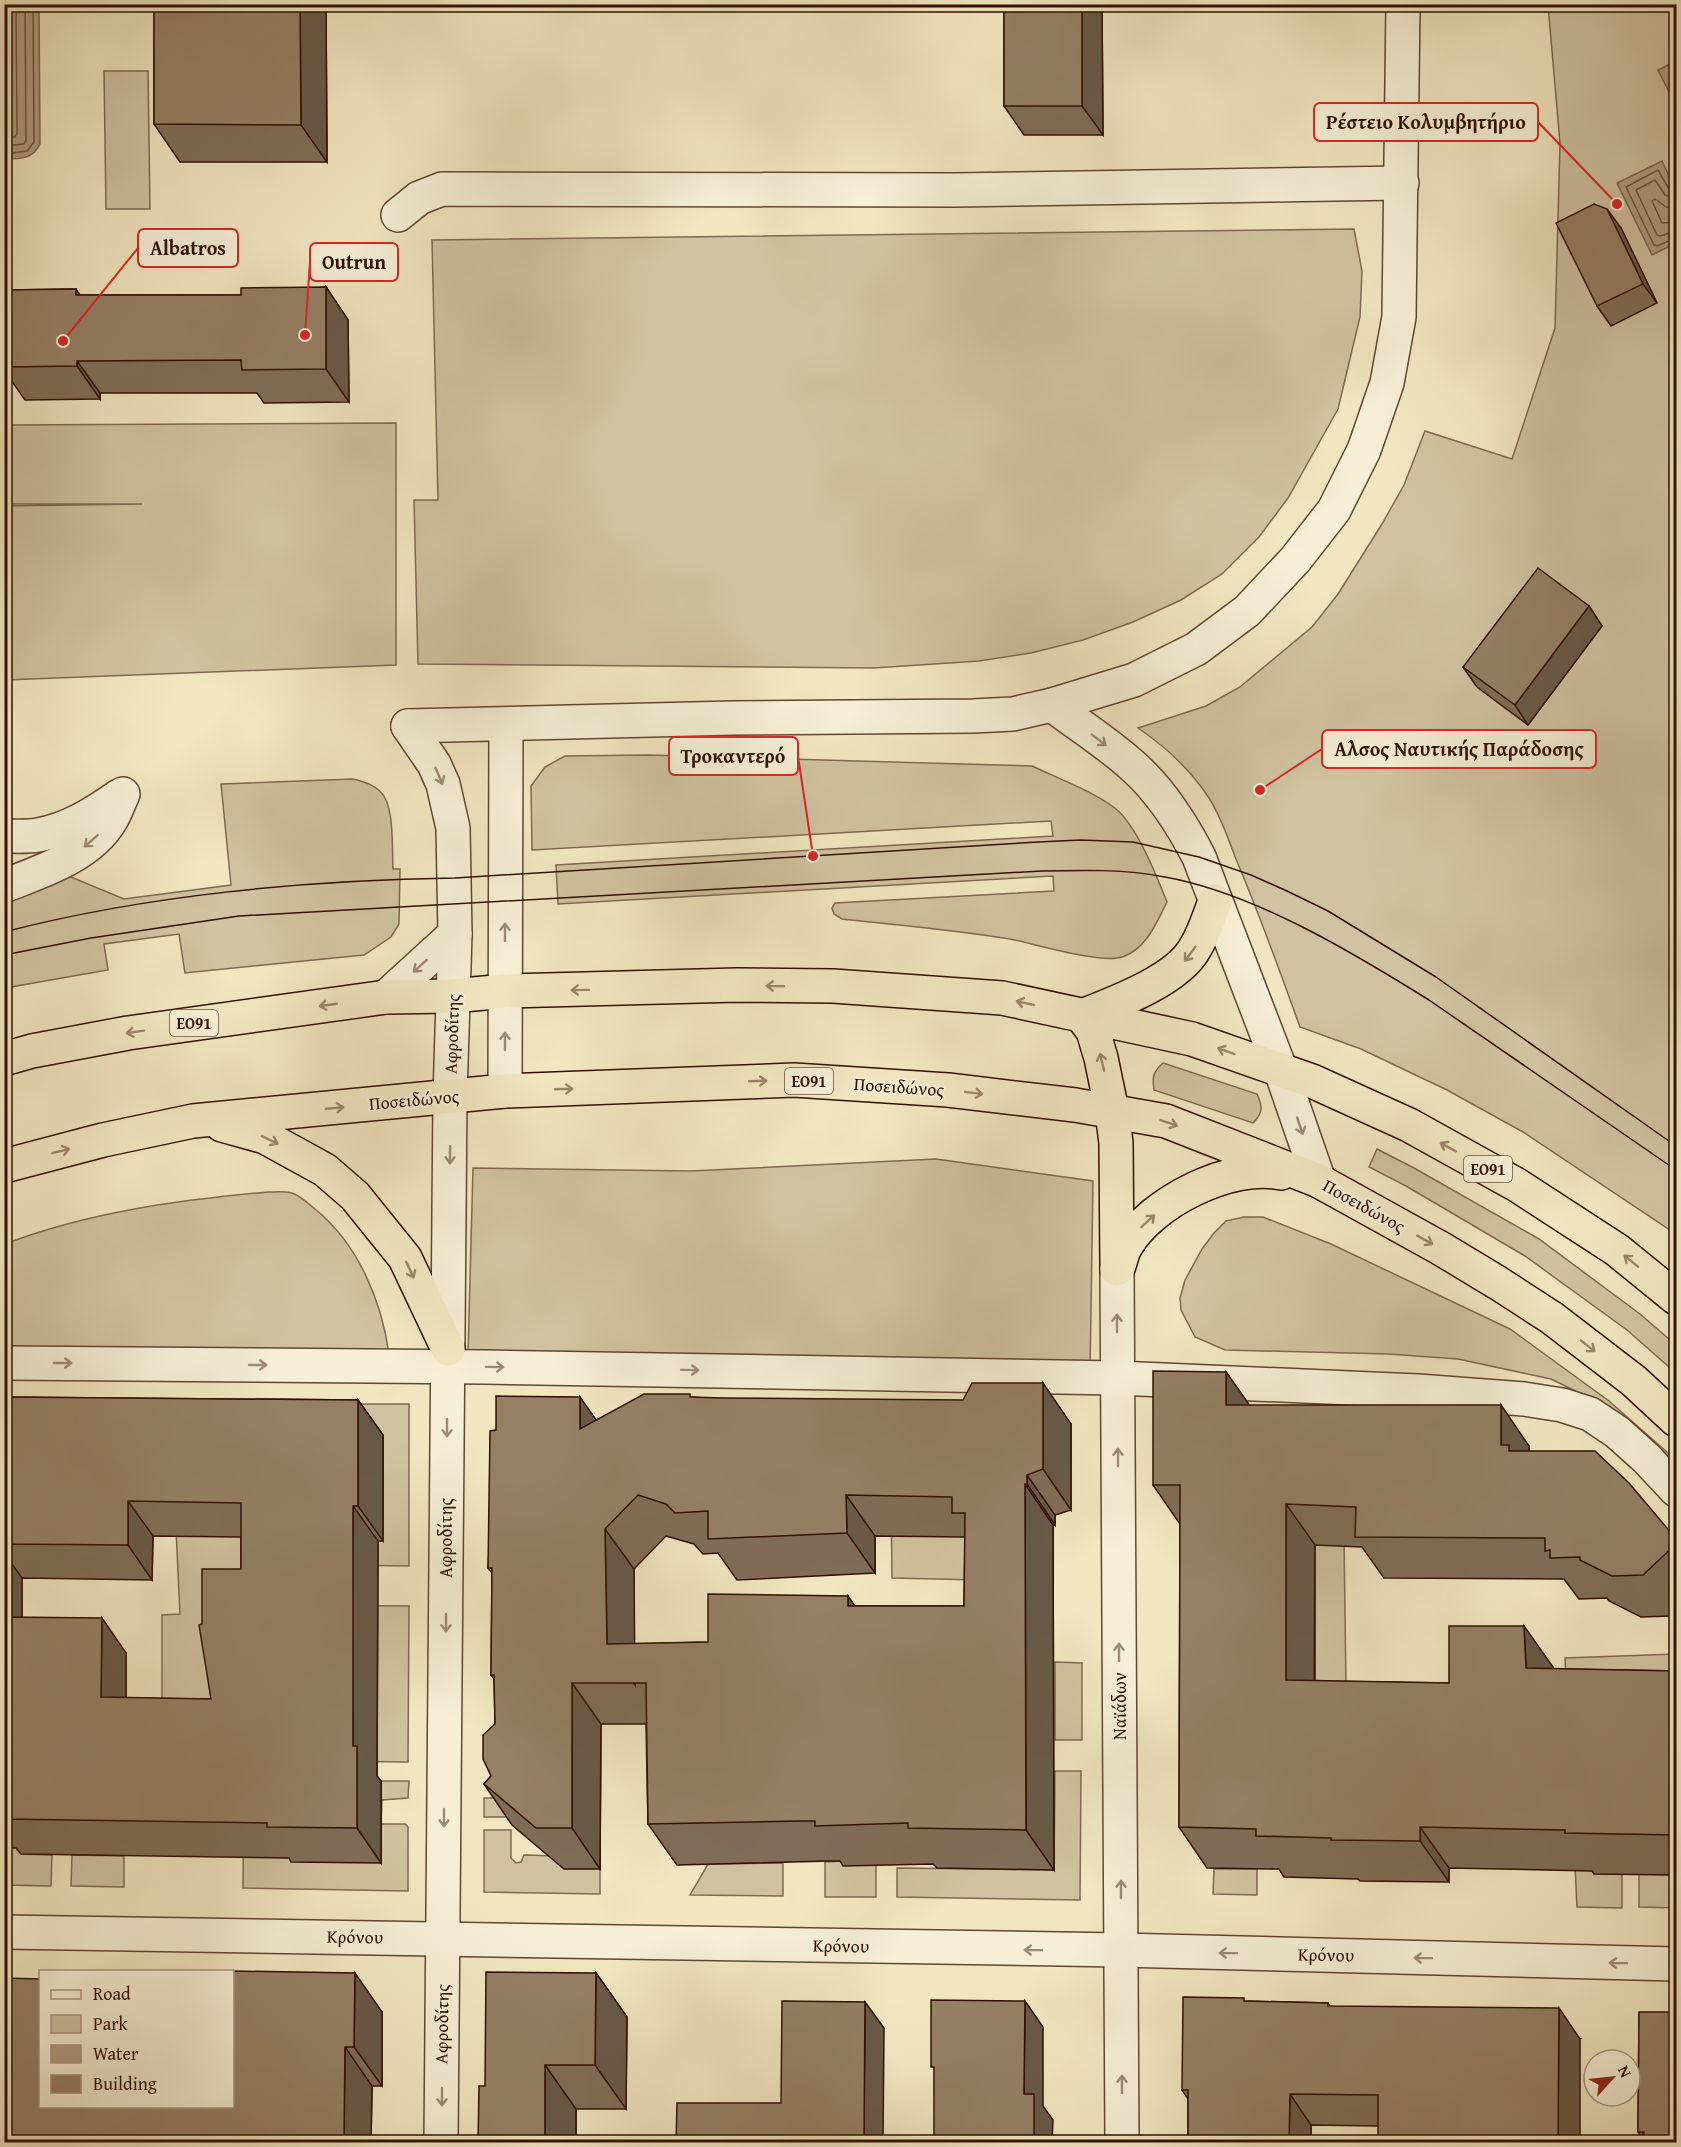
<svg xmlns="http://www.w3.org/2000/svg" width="1681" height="2147" viewBox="0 0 1681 2147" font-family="'Gentium Book Plus',serif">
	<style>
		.green { fill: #d0c2a0; stroke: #806952; stroke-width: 1.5 }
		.water { fill: #b09d80; stroke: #7d654e; stroke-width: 1.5 }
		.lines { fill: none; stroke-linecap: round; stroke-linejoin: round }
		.shore { stroke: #705642; stroke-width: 1.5 }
		.minor-casing { stroke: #614632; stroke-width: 36 }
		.tertiary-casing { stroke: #614632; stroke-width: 36 }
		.trunk-casing { stroke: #311003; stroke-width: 36 }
		.minor { stroke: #f6efd6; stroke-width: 33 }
		.tertiary { stroke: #f6efd6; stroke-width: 33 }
		.trunk { stroke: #f1e6c0; stroke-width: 33 }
		.tram { stroke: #311003; stroke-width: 1.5 }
		.wall { fill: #806d57; stroke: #311003; stroke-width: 1.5; fill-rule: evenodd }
		.shaded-wall { fill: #685947; stroke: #311003; stroke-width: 1.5 }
		.building { fill: #957f65; stroke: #311003; stroke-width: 1.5; fill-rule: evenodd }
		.oneway { stroke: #9d8b77 }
		.oneway2 { stroke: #9b866b }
		.labels { text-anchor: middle; stroke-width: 4.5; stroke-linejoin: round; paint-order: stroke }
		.shield { fill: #f6efd6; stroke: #6c5342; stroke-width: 1.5 }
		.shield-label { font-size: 16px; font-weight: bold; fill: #311003 }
		.street-label { font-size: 18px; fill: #311003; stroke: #f6efd6 }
		.leader { fill: none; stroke: #d62828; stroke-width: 2 }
		.callout-dot { fill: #d62828; stroke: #f6efd6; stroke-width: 2 }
		.callout { fill: #f6efd6; stroke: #d62828; stroke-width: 2 }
		.callout-label { font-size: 20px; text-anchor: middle; font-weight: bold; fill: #311003 }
	</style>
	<rect width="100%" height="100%" fill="#f1e6c0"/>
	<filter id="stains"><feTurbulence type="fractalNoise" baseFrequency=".00333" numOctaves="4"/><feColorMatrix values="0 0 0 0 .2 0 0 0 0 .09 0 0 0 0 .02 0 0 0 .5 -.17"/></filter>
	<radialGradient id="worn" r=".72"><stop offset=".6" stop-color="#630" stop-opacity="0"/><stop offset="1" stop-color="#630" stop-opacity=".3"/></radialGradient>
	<g class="green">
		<path d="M1548,5H1676V1234L1523,1132L1447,1090L1361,1049L1300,1027C1280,972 1261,918 1238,864C1229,842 1222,818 1209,798C1190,769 1166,747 1138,728L1206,706L1240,687L1312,627L1338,594L1382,524L1404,485L1425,431L1512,459L1555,328L1560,143Z"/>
		<path d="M104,71H148L150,209H106Z"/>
		<path d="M1354,229L1362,271L1360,317L1338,409L1288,498L1259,537L1222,574L1181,600L1133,622L1083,640L1031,653L979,661L874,668L418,664L414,500H438L432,240Z"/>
		<path d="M396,423V665L5,680V506L142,504H5V425Z"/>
		<path d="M648,755L1032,766C1057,778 1095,792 1116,809C1137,826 1157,877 1167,902C1156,924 1146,949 1122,957C1101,964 1035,944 1010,939C954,930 898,925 842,919L834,914L832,908L835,903L1054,891L1053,876L558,904L556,865L1053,836L1051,821L532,850L531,786L545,767L565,756Z"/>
		<path d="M353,779C365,782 379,786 385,798C394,815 392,850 393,869H400L399,924L391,937L364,955L185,973L179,934L104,944L108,970L5,988V895L71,877L124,899L231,885L221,784Z"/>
		<path d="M1163,1063L1257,1094C1263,1107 1263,1113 1253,1123L1154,1090C1152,1077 1153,1072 1163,1063Z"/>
		<path d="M1377,1149L1414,1168L1539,1239L1640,1314L1676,1345V1373L1627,1330L1525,1256L1406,1186L1369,1167Z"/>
		<path d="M936,1159L1093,1181L1090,1372L468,1355L473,1168L691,1171Z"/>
		<path d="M268,1192C275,1192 285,1191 292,1193C299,1195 309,1204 315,1209C358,1244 382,1301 389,1355L5,1350V1244C89,1212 179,1200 268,1192Z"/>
		<path d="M1244,1217H1263L1331,1244L1510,1329L1609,1401L1676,1460V1467L1606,1406L1551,1379L1458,1359L1389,1354L1225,1350L1195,1337L1181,1310L1180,1298L1185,1280L1202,1249L1214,1233L1226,1221Z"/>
		<path d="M170,1402L341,1541H382L332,1404H409V1566L338,1565L300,1605L409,1606L408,1762L325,1761V1781H409L408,1798L382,1800L381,1824H405L408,1827V1891L243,1888L244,1724L162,1722V1615L180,1614Z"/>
		<path d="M890,1409L945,1410L980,1580L892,1578Z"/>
		<path d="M1344,1537L1346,1686L1225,1671L1283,1542Z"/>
		<path d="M1676,1654V1711L1594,1874H1622V1908L1577,1907L1565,1658Z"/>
		<path d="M1055,1662L1082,1663V1740H1055Z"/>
		<path d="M5,1674L21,1854L52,1855L51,1886L5,1885Z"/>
		<path d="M1055,1771H1081L1080,1900L897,1897V1868L1054,1870Z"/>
		<rect x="484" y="1798" width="27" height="19"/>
		<path d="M484,1830H511V1858L516,1863L521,1862L524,1855L559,1856L600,1862V1894L484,1892Z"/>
		<path d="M72,1855L124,1856V1887L71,1886Z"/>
		<path d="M843,1861L876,1864V1897H825V1862Z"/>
		<path d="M783,1863V1896L690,1895L708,1864Z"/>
		<path d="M1214,1869H1257V1895L1213,1894Z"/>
		<path d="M1639,1874L1676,1875V1908L1639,1907Z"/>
	</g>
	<g class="water">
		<path d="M4,5H39L40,144C33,159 21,159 5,159Z"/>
		<path d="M1676,61V106L1658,70Z"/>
		<path d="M1662,161L1676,191V243L1652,255L1617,183Z"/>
	</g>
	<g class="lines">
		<g class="shore">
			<path d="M4,137H15L17,134L16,4"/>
			<path d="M4,146L24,144L26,140L25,4"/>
			<path d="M4,154L27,151L34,142L33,4"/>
			<path d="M1676,192L1669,189L1658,170L1626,187L1654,245L1657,246L1676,238"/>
			<path d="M1676,199L1665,195L1655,180L1636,190L1657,235L1660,236L1676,231"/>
			<path d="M1676,208L1666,207L1655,199L1652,201L1662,223L1676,222"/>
		</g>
		<defs>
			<g id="minor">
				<path d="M398,215L419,198L442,189L955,190L1402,183"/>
				<path d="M1052,705C1079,725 1109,744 1134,767C1162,792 1182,824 1199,857L1281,1071L1319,1181"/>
				<path d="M408,726L733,718L973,716L1013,714L1052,705L1134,680L1196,649L1247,611L1295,560L1334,510L1364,450L1387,383L1399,317L1403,4"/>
				<path d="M408,726L434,764L443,784L453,828L455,934L450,1097"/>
				<path d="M4,836C15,836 27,837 38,835C68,830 95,813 119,796"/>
				<path d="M4,886C42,871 90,856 111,820C116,812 119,802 123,794"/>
				<path d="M386,997L455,934"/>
				<path d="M505,1091L506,725"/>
				<path d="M4,1363L486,1367L1117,1378L1418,1391L1524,1399L1562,1405L1590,1414L1617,1432L1646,1458L1676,1490"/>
				<path d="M4,1932L1120,1950L1676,1964"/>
			</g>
			<g id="tertiary">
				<path d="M1117,1269L1122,2142"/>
				<path d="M441,2142L450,1097"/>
			</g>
			<g id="trunk">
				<path d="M1082,1016L1093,1031L1101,1058L1112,1111L1116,1143L1117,1269"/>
				<path d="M1082,1016C1115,1003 1178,980 1195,948C1204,934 1209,917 1215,901"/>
				<path d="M4,1059L32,1051L128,1033L386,997L453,996L505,991L737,985L833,986L1002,998L1192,1039L1312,1081L1409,1125L1517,1185L1617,1250L1676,1298"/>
				<path d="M222,1125L265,1137L325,1170L355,1196L405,1258L448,1349"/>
				<path d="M4,1166L103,1140L193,1121L505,1091L794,1080L948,1090L1075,1105L1166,1121L1319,1181L1440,1248L1498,1283L1552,1318L1634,1381L1676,1420"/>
				<path d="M1118,1268C1121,1261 1122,1252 1126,1246C1151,1202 1232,1162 1281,1173"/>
			</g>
		</defs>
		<use href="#minor" class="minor-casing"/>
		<use href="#tertiary" class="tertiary-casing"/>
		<use href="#trunk" class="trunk-casing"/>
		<use href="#minor" class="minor"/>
		<use href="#tertiary" class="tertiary"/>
		<use href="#trunk" class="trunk"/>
		<g class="tram">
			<path d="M4,932C146,895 309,880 455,878L1038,842L1081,840L1133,842L1199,857L1251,875L1287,891L1328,911L1436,977L1676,1146"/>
			<path d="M4,955L91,938L239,916L1042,871C1083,870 1125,869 1165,877C1254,893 1352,952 1429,1000L1676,1170"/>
		</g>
	</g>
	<g class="wall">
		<path d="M154,4H326L327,162H180L154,124Z"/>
		<path d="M591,4H739V8L595,10Z"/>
		<path d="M1004,4H1102L1103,135H1024L1004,106Z"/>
		<path d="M1621,228L1657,303L1611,326L1597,306Z"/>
		<path d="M326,287L348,320L349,402L264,403L257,393H100V399L25,400L4,370V290L76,289L80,295H241Z"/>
		<path d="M1589,606L1602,626L1528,725L1477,687L1463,667Z"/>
		<path d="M1226,1372L1249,1405L1529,1446V1451L1677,1540V1611L1671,1616L1641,1617L1609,1601L1607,1598L1579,1599L1564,1579L1384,1578L1362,1547L1315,1545V1681L1449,1683L1553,1667V1669L1677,1671V1875L1594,1874L1592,1871L1449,1868V1882L1360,1881L1358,1879L1284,1877L1279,1869L1207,1868L1179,1827L1180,1524L1153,1485Z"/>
		<path d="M4,1397L358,1400L383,1435V1541H378L377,1776L381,1781V1863L291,1862L289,1858L21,1854L16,1848H4ZM153,1536L241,1537V1569L202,1624L211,1699L126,1698V1653L22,1617V1578L152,1580Z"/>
		<path d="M692,1397L1071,1424V1510L1055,1515V1525H1053L1054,1870L937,1868L933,1864L843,1866L840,1861H830L677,1865L648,1824L646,1724H601L600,1869H564L512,1825L484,1784L491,1776L495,1724L494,1679L491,1675L492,1573L488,1568L496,1430L596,1420ZM666,1536L694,1544L703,1554L718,1553L737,1580L875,1573V1536L965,1537L964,1606H855L708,1642L634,1644V1569Z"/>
		<path d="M596,1973L627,2017L626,2109H576V2142H478L485,2086Z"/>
		<path d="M1246,2001L1328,2003L1330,2006L1580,2039L1378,2126L1311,2125V2142H1188V2099L1182,2090Z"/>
		<path d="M382,2012V2086H372L371,2142L40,2106H232Z"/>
		<path d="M1639,2012L1643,2140L1638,2132Z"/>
	</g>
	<g class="shaded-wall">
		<path d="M300,4H326L327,162L301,125Z"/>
		<path d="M1082,4H1102L1103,135L1082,106Z"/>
		<path d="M1607,209L1621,228L1657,303L1643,284Z"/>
		<path d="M326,287L348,320L349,402L326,369Z"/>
		<path d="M77,361L100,393V399L77,366Z"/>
		<path d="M1589,606L1602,626L1528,725L1515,705Z"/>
		<path d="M1226,1372L1255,1413L1226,1405Z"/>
		<path d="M1043,1383L1071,1424V1510L1043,1469Z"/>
		<path d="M580,1397L608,1437L580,1429Z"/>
		<path d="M358,1400L383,1435V1541L358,1506Z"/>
		<path d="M1501,1405L1529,1446V1474L1501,1445Z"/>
		<path d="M1027,1475L1055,1515V1525L1027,1484Z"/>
		<path d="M1025,1484L1053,1525L1054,1870L1026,1830Z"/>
		<path d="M846,1495L875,1536V1573L847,1533Z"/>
		<path d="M128,1501L153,1536L152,1580L128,1545Z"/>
		<path d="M1286,1504L1315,1545L1314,1721L1286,1680Z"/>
		<path d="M353,1506L378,1541L377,1776L381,1781V1863L357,1828L353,1746Z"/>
		<path d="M605,1529L634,1569L635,1685L607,1644Z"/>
		<path d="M4,1553L22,1578V1652L4,1627Z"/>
		<path d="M848,1596L876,1636L848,1606Z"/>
		<path d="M102,1618L126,1653V1732L101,1697Z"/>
		<path d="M1524,1626L1553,1667L1554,1709L1526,1668Z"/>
		<path d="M572,1683L601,1724L600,1869L572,1828Z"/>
		<path d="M1420,1827L1449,1868V1882L1420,1841Z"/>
		<path d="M355,1973L382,2012V2086L354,2047Z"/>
		<path d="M596,1973L627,2017L626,2109L595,2065Z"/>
		<path d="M1025,2001L1043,2027V2106L1053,2120L1052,2142H1034L1024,2094Z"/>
		<path d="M865,2002L884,2028L883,2142H864Z"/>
		<path d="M1559,2008L1580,2039V2142H1558Z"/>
		<path d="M345,2047L372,2086L371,2142H344Z"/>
		<path d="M545,2065L576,2109V2142H545Z"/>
		<path d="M1290,2094L1311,2125V2142H1289Z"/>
	</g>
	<g class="building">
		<path d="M154,4H300L301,125L154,124Z"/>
		<rect x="1004" y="4" width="78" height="102"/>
		<path d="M1594,204L1607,209L1643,284L1597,306L1556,223Z"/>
		<path d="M326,287V369L242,370L241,360L77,361V366L4,367V290L76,289V295H241V288Z"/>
		<path d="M1538,568L1589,606L1515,705L1463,667Z"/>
		<path d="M1153,1371L1226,1372V1405H1501V1445H1509V1451H1595L1629,1483L1677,1540V1543L1643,1575L1612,1576L1580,1560V1557L1550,1558V1550L1545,1551V1538L1355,1537L1356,1507L1286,1504V1680L1449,1683V1626H1524L1526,1668L1677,1671V1835L1565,1833V1830L1420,1827V1841L1331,1840V1838L1256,1836V1829L1179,1827L1180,1490V1485H1153Z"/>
		<path d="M972,1383H1043V1469L1027,1475V1484H1025L1026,1830L908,1828V1823L815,1826V1821H801L648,1824L646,1683H572V1828H536L484,1784L491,1776L483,1759V1735L495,1724L494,1675H491L492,1568H488L490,1431L496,1430V1396L580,1397V1429L644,1394H690V1397L723,1398L963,1400ZM638,1495L666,1504L675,1513L708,1511V1539L847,1533L846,1495L952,1497V1513H965L964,1606H848V1596L708,1594V1642L607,1644L605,1529Z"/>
		<path d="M4,1397L358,1400V1506H353V1746H357V1828L267,1827V1823L4,1819V1617L102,1618L101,1697L211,1699L199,1625L202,1624V1569H241V1503L128,1501V1545L4,1544Z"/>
		<path d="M232,1971L355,1973L354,2047H345L344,2142H4V1978L40,1979V2106H232Z"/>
		<path d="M486,1972L596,1973L595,2065H545V2142H478L479,2086H485Z"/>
		<path d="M1183,1997L1244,1998V2001L1328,2003V2006L1559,2008L1558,2142H1378V2095L1290,2094L1289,2142H1188V2090H1182Z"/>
		<path d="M931,2000L1025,2001L1024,2094H1034V2142H934V2067H931Z"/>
		<path d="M782,2001L865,2002L864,2142H676L677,2103H781Z"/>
		<path d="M1639,2012H1677V2142H1643L1644,2132H1638Z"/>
	</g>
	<defs><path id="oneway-shaft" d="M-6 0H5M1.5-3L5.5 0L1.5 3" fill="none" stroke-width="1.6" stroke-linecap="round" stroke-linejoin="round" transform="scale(1.5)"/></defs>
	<g class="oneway">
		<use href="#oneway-shaft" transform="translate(1099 740) rotate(37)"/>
		<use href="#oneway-shaft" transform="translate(439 776) rotate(67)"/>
		<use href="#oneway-shaft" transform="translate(91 841) rotate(139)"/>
		<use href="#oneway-shaft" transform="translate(505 932) rotate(-90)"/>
		<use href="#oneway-shaft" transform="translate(420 966) rotate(138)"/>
		<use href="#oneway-shaft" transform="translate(505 1041) rotate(-90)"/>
		<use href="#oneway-shaft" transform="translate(1300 1126) rotate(71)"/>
		<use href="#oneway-shaft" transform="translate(450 1155) rotate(91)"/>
		<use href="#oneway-shaft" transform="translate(1117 1323) rotate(-90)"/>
		<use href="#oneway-shaft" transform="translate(63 1363)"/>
		<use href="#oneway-shaft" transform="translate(258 1365)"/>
		<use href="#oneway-shaft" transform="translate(495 1367) rotate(1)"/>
		<use href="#oneway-shaft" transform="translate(690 1370) rotate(1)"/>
		<use href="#oneway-shaft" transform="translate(447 1428) rotate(90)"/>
		<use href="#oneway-shaft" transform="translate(1118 1457) rotate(-90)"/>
		<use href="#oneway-shaft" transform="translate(446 1623) rotate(90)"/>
		<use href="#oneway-shaft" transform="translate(1119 1652) rotate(-90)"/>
		<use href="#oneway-shaft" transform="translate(444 1818) rotate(90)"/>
		<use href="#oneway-shaft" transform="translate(1121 1889) rotate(-90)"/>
		<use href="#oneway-shaft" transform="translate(1033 1950) rotate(-179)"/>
		<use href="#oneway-shaft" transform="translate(1228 1953) rotate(-179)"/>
		<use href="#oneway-shaft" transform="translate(1423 1958) rotate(-179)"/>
		<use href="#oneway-shaft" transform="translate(1618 1963) rotate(-179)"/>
		<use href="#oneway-shaft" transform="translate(1122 2084) rotate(-90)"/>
		<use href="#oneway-shaft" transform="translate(442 2097) rotate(90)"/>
	</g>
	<g class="oneway2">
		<use href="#oneway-shaft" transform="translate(1190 954) rotate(127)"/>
		<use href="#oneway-shaft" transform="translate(775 986) rotate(-179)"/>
		<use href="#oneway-shaft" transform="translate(580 990) rotate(179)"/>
		<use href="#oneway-shaft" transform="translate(1025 1003) rotate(-167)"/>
		<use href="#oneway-shaft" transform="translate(328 1005) rotate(172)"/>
		<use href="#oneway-shaft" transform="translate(135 1032) rotate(171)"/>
		<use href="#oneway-shaft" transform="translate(1226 1051) rotate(-160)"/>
		<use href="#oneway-shaft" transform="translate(1102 1062) rotate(-104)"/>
		<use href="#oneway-shaft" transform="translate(758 1081) rotate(-2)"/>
		<use href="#oneway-shaft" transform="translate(564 1089) rotate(-2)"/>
		<use href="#oneway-shaft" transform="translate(974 1093) rotate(7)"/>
		<use href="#oneway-shaft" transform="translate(335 1108) rotate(-5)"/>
		<use href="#oneway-shaft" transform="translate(1169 1123) rotate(19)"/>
		<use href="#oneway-shaft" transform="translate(270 1140) rotate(26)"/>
		<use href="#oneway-shaft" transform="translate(1448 1147) rotate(-151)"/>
		<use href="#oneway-shaft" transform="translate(61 1151) rotate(-14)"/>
		<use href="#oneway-shaft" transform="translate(1148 1221) rotate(-43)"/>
		<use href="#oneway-shaft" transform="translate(1425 1240) rotate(29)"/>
		<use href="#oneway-shaft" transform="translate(1631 1261) rotate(-141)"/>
		<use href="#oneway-shaft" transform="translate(410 1270) rotate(65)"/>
		<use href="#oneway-shaft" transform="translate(1588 1346) rotate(38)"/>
	</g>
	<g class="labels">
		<g class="shield">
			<rect x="170" y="1010" width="48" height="26" rx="4.5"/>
			<rect x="785" y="1068" width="48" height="26" rx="4.5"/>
			<rect x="1464" y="1156" width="48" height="26" rx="4.5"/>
		</g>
		<g class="shield-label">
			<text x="194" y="1029">ΕΟ91</text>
			<text x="809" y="1087">ΕΟ91</text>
			<text x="1488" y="1175">ΕΟ91</text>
		</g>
		<g class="street-label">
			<text transform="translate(452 1034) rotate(-88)" y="6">Αφροδίτης</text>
			<text transform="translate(899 1087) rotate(4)" y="6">Ποσειδώνος</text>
			<text transform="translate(414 1100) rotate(-5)" y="6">Ποσειδώνος</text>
			<text transform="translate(1364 1206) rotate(29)" y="6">Ποσειδώνος</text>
			<text transform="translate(446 1538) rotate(-90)" y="6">Αφροδίτης</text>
			<text transform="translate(1120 1706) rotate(-90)" y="6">Ναϊάδων</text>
			<text transform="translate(355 1937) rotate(1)" y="6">Κρόνου</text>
			<text transform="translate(841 1946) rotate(1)" y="6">Κρόνου</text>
			<text transform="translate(1326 1955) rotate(1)" y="6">Κρόνου</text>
			<text transform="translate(442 2024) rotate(-89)" y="6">Αφροδίτης</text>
		</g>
	</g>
	<path class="leader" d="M1617 204L1538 122M63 341L138 248M305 335L310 262M1260 790L1322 749M813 856L798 756"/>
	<g class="callout-dot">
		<circle cx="1617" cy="204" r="6"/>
		<circle cx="63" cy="341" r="6"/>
		<circle cx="305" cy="335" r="6"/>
		<circle cx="1260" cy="790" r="6"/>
		<circle cx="813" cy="856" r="6"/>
	</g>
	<g class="callout">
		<rect x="1314" y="103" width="224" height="38" rx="6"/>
		<rect x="138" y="229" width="100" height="38" rx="6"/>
		<rect x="310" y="243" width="88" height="38" rx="6"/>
		<rect x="1322" y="730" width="274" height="38" rx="6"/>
		<rect x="669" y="737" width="129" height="38" rx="6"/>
	</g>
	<g class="callout-label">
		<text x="1426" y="129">Ρέστειο Κολυμβητήριο</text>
		<text x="188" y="255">Albatros</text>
		<text x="354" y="269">Outrun</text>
		<text x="1459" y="756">Αλσος Ναυτικής Παράδοσης</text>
		<text x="733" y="763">Τροκαντερό</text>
	</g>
	<rect width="1681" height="2147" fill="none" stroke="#f1e6c0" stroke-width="24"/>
	<rect x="6" y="6" width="1669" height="2135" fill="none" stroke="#311003" stroke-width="3"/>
	<rect x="12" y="12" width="1657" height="2123" fill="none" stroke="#311003" stroke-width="1.5"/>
	<rect x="39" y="1970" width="195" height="138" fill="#f6efd6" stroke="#a79682" stroke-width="1.5"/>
	<rect x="51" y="1990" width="30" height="9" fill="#f6efd6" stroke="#a79682" stroke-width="1.5"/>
	<text x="93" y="2000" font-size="18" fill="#311003">Road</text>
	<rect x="51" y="2015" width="30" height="18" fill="#d0c2a0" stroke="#a79682" stroke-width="1.5"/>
	<text x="93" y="2030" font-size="18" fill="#311003">Park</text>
	<rect x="51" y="2045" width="30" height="18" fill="#b09d80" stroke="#a79682" stroke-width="1.5"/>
	<text x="93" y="2060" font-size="18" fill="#311003">Water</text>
	<rect x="51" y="2075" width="30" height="18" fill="#957f65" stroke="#a79682" stroke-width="1.5"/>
	<text x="93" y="2090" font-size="18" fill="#311003">Building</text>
	<g transform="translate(1612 2078) rotate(63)"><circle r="28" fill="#f6efd6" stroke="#a79682" stroke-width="1.5"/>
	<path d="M0-4.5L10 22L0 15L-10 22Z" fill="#8f2418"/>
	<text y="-9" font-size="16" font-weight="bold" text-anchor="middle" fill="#311003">N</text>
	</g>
	<rect width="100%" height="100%" filter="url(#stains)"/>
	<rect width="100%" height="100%" fill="url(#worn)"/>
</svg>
